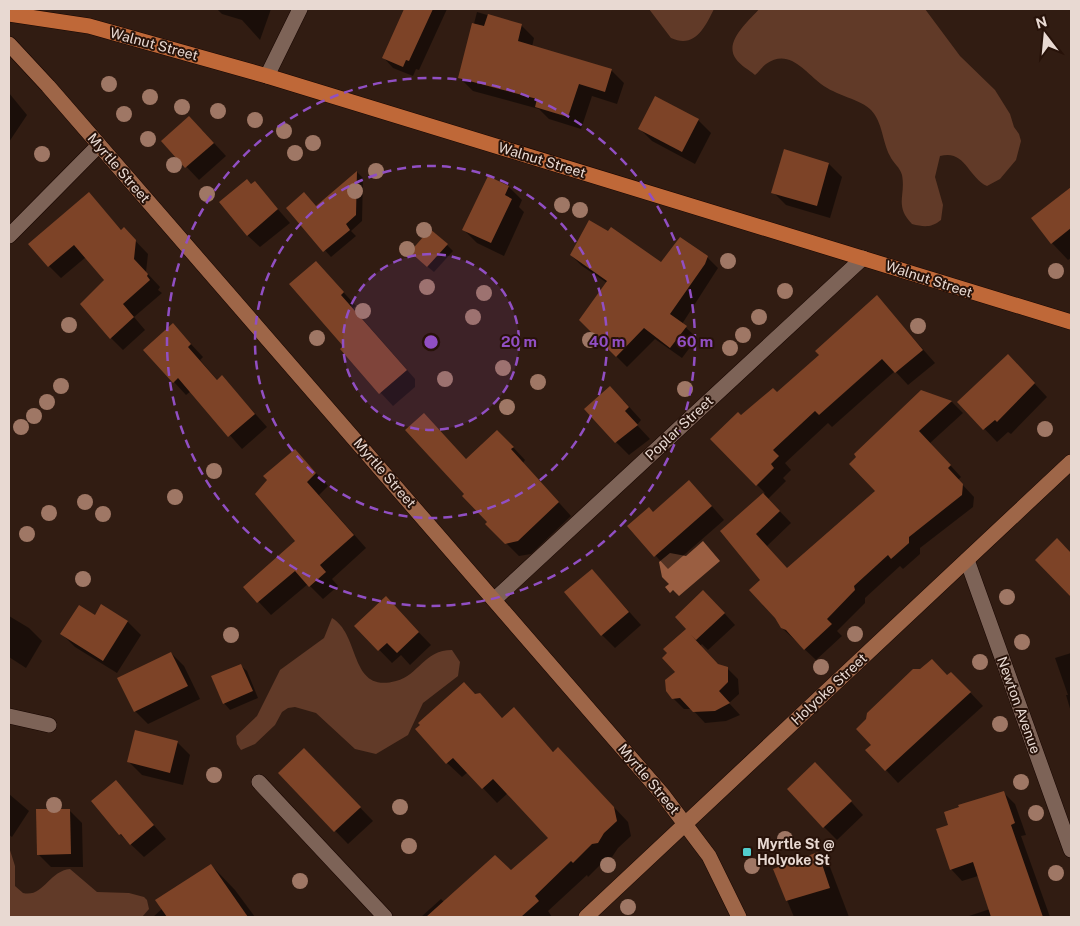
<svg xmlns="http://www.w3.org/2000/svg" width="1080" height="926" viewBox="0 0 1080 926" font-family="'Public Sans',sans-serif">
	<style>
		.green { fill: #613a28 }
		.water { fill: #9a5e41 }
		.shadow { fill: #0007 }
		.building { fill: #7d4327 }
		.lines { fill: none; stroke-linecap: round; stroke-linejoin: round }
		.lane-casing { stroke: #180601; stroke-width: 16 }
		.street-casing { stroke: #180601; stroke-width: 16 }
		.secondary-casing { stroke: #180601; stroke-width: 16 }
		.primary-casing { stroke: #180601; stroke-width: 16 }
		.lane { stroke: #7d6357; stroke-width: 15 }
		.street { stroke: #7d6357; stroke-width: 15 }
		.secondary { stroke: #9e6648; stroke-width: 15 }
		.primary { stroke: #bf6838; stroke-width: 15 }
		.tree { fill: #9f7765 }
		.ring { fill: none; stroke: #914fc3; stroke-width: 2.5; stroke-dasharray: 9 6 }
		.poi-dot { fill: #52cdcd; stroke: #271209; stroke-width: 2 }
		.labels { text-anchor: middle; stroke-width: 4; stroke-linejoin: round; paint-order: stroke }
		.street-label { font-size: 14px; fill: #e8d9d2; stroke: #271209 }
		.poi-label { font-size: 14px; font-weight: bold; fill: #e8d9d2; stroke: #271209; text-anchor: start }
		.centre { fill: #914fc3; stroke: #271209; stroke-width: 2.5 }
		.ring-label { font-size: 15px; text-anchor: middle; font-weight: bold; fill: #914fc3; stroke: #271209; stroke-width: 4; stroke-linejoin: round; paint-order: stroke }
	</style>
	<rect width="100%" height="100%" fill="#311c12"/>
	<g class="green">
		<path d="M649,9H714C705,27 695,49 671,38Z"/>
		<path d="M759,9H925L960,56L995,90L1010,114L1014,127L1019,134L1021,141L1016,160L1000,179L987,186C968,177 965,149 940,156L935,177L943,205L941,220C931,228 924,227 912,224C894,205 906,196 902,175C900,167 893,163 890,156C882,141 883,123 871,110C862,100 835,95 821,84C804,71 789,48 766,64C762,67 759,72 755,75C749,70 740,65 736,59C723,42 749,21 759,9Z"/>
		<path d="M332,618C361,635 349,694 396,681C419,675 424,650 452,650L460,662L458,676L423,703L408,735L376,754L355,749L316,713L295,707L288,708L282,712L275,725L255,744L241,750L237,744L236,736L257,716L280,670L324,638Z"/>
		<path d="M9,847L15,866V886L23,893C43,898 49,871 70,869L97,892L129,893L144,897L147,900L149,909L142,917H9Z"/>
	</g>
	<path class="water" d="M703,541L720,561L679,596L673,590L670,593L665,587L669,584L662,577L659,562L670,553L686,556Z"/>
	<g class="shadow">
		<path d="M217,9H271L260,40L242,20L222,14Z"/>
		<path d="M405,9H447L419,70L416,69L413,76L393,68L384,58Z"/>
		<path d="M477,12L521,25L534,38L532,47L611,70L624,83L617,104L592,96L581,129L549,119L539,109L473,91L460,78Z"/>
		<path d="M9,93L27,115L9,142Z"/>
		<path d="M698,120L711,133L695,164L652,141L639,128Z"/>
		<path d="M202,130L226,156L199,180L162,141Z"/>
		<path d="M785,151L829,164L842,177L830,218L786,205L773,192Z"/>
		<path d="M357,172L363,178L362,221L351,231L356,236L331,257L287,208L316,207Z"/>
		<path d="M488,178L509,187L522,200L519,207L524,212L504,256L477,243L464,230Z"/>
		<path d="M255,183L290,223L260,247L247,235L251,186Z"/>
		<path d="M1071,187V258L1068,260L1052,243L1032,218Z"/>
		<path d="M89,194L122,231L124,229L148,254L146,272L160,287L158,290L162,293L134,317L145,330L123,350L111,338L106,280L86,257L61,278L49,266Z"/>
		<path d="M447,245L453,251L434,272L417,258Z"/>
		<path d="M571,255L661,263L707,257L718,268L682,324L697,338L682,358L655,339L627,367L580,320L607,283L582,266Z"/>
		<path d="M316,262L356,306L353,308L415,379V387L393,406L341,350L345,346Z"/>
		<path d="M877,297L935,363L908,385L895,371L832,427L828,423L785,463L791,470L783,478L786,481L768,499L791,523L767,546L787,569L877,491L921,391L952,402L963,413L930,443L961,477L958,480L974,497L973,507L920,548V554L903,569L900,566L865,598V603L837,631L842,636L816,660L782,628L762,580L721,532L765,493L712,439L777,393L820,355Z"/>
		<path d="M173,325L203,357L200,360L218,381L222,377L267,427L242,449L191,391L186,395L174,382Z"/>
		<path d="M1020,368L1047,397L1011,434L1008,432L997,442L959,402Z"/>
		<path d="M623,400L641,420L637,425L650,439L629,455L616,442Z"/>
		<path d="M510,444L525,460L523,463L571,516L531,554L519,556L487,524L489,522L466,494V460Z"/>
		<path d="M295,450L328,486L319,495L366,548L332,579L338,586L323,599L308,584L271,615L245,587L297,542Z"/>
		<path d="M702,495L724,520L668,569L629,527L654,513Z"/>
		<path d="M592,570L641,625L615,648L602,635Z"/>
		<path d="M715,603L735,625L708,650L702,644L700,646L719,666L727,668L738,679L739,694L729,703L740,715L726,721L705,723L692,709H684L673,698L676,673L663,658Z"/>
		<path d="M102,606L128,622L141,635L117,673L75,647L62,634L95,616Z"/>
		<path d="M398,611L431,645L410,665L401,655L392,663L356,626Z"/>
		<path d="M9,616L29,628L42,641L26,668L9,657Z"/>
		<path d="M171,653L184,666L200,699L148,724L135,711Z"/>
		<path d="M1071,653V712L1066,695H1068L1055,658Z"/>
		<path d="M240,665L247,671L258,698L230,710L224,703Z"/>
		<path d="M948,677L964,686L983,706L898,783L886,770L873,745Z"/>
		<path d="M475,695L503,719L573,764L628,822L631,836L618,848L612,857L607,858L588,877L587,875L548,911L552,917H421L441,899L444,902L511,871L550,838L508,793L497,803L468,772L462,777L447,763Z"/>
		<path d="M177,742L190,755L183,785L142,775L129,762Z"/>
		<path d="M317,763L373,821L348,844L280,774Z"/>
		<path d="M828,776L863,815L837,840L824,827Z"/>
		<path d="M116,782L166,839L144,857L120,834Z"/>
		<path d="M1003,792L1015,804L1026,835L1021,836L1050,917H966L990,909L978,876L962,881L951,869L950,826Z"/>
		<path d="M9,794L29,811L12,837L9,835Z"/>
		<path d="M69,810L82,823L83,867H51L38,854Z"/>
		<path d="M817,854L830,867L849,917H794L774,869Z"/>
		<path d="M211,865L235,890L255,917H153Z"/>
	</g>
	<g class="building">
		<path d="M404,9H433L409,61L406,60L403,67L382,58Z"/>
		<path d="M488,14L522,24L518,41L612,69L605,92L579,84L568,117L535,107L537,99L458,78L472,23L484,26Z"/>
		<path d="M655,96L699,119L682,152L638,129Z"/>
		<path d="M189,116L214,143L185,168L161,141Z"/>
		<path d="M784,149L829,163L817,206L771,193Z"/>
		<path d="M357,171L356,215L346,224L350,230L323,252L286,208L304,192L316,206Z"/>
		<path d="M488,176L509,186L505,195L512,199L491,243L462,230Z"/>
		<path d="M247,179L251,184L255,181L278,209L247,236L219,202Z"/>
		<path d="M1071,187V228L1051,244L1031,218Z"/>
		<path d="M89,192L121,230L124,227L136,240L134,259L148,274L147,276L150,280L123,304L134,317L110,339L80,304L104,280L74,245L48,267L28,244Z"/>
		<path d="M589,220L608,231L611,227L661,262L680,237L708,256L705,264L670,314L687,326L670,348L644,328L616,357L579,320L607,281L570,255Z"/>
		<path d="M430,229L448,244L427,267L410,252Z"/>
		<path d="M316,261L344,292L341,295L407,370L379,394L340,349L343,346L289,284Z"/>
		<path d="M877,295L923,350L895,373L882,359L819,415L815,411L773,450L779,456L771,464L774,468L756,486L710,439L738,412L741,415L773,388L777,392L819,355L815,351Z"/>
		<path d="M173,323L191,344L188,347L217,380L222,375L255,414L228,437L178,378L173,383L143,350Z"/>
		<path d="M1008,354L1035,383L997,422L995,420L983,430L957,402Z"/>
		<path d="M610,386L629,407L625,411L638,425L615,443L584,409Z"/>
		<path d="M921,390L952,401L919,431L951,465L948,468L963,484L962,495L909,537V543L891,559L888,555L854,586L855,590L827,619L832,624L804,650L786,630L781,628L775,618L749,590L760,580L720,531L763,493L780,511L756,534L787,568L875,491L849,464L856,457L854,454Z"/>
		<path d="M424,413L466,459L497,430L514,447L511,449L559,502L518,541L505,544L485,524L487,522L462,496L464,494L405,430Z"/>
		<path d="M295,449L316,473L307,482L354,535L320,565L326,572L309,587L295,571L257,603L243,587L295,541L255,494L267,480L263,476Z"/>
		<path d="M689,480L712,506L654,557L627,526L649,507L653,512Z"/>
		<path d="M1057,538L1071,553V597L1035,560Z"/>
		<path d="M592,569L629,612L601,636L564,592Z"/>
		<path d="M703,590L725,613L696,640L691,635L718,664L728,667V682L719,691L730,703L715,711L693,712L680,698L672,699L666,691L665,680L675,672L662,658L667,653L663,649L686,629L675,617Z"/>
		<path d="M386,596L419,632L397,653L387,643L378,651L354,626Z"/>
		<path d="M101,604L128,621L103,661L60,634L79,605L95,615Z"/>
		<path d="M171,652L188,686L134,712L117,678Z"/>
		<path d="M932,659L947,675L951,672L971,692L885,771L865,750L871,745L856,729L866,719L867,713L913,669H920Z"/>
		<path d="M241,664L253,691L223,704L211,676Z"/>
		<path d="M464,682L475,694L480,693L502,718L514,707L553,752L558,747L614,807L617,821L604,833L598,843L592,844L573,863L571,861L535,896L539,901L521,917H426L495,855L511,870L548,838L493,779L482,789L453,758L446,764L415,729L420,725L418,723Z"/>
		<path d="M135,730L178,741L170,773L127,762Z"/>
		<path d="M304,748L361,807L334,832L278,773Z"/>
		<path d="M815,762L852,801L823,828L787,789Z"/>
		<path d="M116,780L154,825L130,845L121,834L119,835L91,801Z"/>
		<path d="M1004,791L1015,823L1011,825L1043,917H991L973,862L950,870L936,829L948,825L944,812L959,807L958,805Z"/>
		<path d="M36,809H70L71,854L37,855Z"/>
		<path d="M818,852L830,888L786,901L773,869Z"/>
		<path d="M211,864L248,917H167L155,900Z"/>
	</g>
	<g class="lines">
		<defs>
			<g id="lane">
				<path d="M9,236L99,145"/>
				<path d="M259,782L385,917"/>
			</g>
			<g id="street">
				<path d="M267,76L300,9"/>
				<path d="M967,560L1071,850"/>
				<path d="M495,599L863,258"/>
				<path d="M9,716L49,725"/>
			</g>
			<g id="secondary">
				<path d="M9,44L48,86L663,795L709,856L739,917"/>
				<path d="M586,917L1071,462"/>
			</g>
			<path id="primary" d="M9,14L89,26L267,76L1071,322"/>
		</defs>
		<use href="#lane" class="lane-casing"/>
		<use href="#street" class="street-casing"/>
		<use href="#secondary" class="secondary-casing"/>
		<use href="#primary" class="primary-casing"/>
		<use href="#lane" class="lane"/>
		<use href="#street" class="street"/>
		<use href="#secondary" class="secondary"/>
		<use href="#primary" class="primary"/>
	</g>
	<g class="tree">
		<circle cx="109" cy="84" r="8"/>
		<circle cx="150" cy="97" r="8"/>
		<circle cx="182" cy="107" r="8"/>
		<circle cx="218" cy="111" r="8"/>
		<circle cx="124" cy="114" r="8"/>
		<circle cx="255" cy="120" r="8"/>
		<circle cx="284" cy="131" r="8"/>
		<circle cx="148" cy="139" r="8"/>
		<circle cx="313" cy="143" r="8"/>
		<circle cx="295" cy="153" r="8"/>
		<circle cx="42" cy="154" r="8"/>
		<circle cx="174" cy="165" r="8"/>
		<circle cx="376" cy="171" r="8"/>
		<circle cx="355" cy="191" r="8"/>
		<circle cx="207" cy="194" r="8"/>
		<circle cx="562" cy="205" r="8"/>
		<circle cx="580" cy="210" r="8"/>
		<circle cx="424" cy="230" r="8"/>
		<circle cx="407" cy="249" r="8"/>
		<circle cx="728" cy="261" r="8"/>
		<circle cx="1056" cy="271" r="8"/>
		<circle cx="427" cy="287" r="8"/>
		<circle cx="785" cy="291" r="8"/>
		<circle cx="484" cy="293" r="8"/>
		<circle cx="363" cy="311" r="8"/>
		<circle cx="473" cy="317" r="8"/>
		<circle cx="759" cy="317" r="8"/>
		<circle cx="69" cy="325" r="8"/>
		<circle cx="918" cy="326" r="8"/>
		<circle cx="743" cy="335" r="8"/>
		<circle cx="317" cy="338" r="8"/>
		<circle cx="590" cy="340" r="8"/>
		<circle cx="730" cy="348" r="8"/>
		<circle cx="503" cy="368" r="8"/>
		<circle cx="445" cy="379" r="8"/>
		<circle cx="538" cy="382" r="8"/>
		<circle cx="61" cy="386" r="8"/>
		<circle cx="685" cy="389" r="8"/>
		<circle cx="47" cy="402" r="8"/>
		<circle cx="507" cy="407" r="8"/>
		<circle cx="34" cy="416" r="8"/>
		<circle cx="21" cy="427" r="8"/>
		<circle cx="1045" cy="429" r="8"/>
		<circle cx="214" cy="471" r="8"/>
		<circle cx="175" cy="497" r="8"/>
		<circle cx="85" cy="502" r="8"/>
		<circle cx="49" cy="513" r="8"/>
		<circle cx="103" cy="514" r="8"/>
		<circle cx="27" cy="534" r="8"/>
		<circle cx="83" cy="579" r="8"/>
		<circle cx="1007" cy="597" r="8"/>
		<circle cx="855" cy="634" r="8"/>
		<circle cx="231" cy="635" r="8"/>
		<circle cx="1022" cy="642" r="8"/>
		<circle cx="980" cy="662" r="8"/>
		<circle cx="821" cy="667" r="8"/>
		<circle cx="1000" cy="724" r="8"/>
		<circle cx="214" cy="775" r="8"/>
		<circle cx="1021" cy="782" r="8"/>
		<circle cx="54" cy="805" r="8"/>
		<circle cx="400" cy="807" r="8"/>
		<circle cx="1036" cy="813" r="8"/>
		<circle cx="785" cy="839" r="8"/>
		<circle cx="409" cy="846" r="8"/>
		<circle cx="608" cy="865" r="8"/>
		<circle cx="752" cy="866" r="8"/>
		<circle cx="1056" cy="873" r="8"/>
		<circle cx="300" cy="881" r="8"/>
		<circle cx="628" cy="907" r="8"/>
	</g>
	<circle cx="431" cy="342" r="88" fill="#914fc3" fill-opacity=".12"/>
	<g class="ring">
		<circle cx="431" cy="342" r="88"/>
		<circle cx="431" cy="342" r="176"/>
		<circle cx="431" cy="342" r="264"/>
	</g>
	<rect class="poi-dot" x="742" y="847" width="10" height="10" rx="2.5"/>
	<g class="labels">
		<g class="street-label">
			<text transform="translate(154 44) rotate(15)" y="5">Walnut Street</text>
			<text transform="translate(542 160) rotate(17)" y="5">Walnut Street</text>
			<text transform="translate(119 168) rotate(49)" y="5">Myrtle Street</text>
			<text transform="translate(929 279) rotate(18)" y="5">Walnut Street</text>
			<text transform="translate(679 428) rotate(-43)" y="5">Poplar Street</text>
			<text transform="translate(385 473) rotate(49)" y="5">Myrtle Street</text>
			<text transform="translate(829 689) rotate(-43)" y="5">Holyoke Street</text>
			<text transform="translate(1019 705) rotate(70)" y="5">Newton Avenue</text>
			<text transform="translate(649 779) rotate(50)" y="5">Myrtle Street</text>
		</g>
		<g class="poi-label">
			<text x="757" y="849">Myrtle St @<tspan x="757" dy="16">Holyoke St</tspan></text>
		</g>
	</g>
	<circle cx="431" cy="342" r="8" class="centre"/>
	<g class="ring-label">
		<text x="519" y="347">20 m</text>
		<text x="607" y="347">40 m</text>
		<text x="695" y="347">60 m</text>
	</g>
	<rect width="1080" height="926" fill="none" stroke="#e8d9d2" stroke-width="20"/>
	<g transform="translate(1045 35) rotate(344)" stroke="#271209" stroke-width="4" paint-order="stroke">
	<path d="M0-4L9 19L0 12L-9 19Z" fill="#e8d9d2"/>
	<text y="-8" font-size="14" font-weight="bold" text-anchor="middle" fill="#e8d9d2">N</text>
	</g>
</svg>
